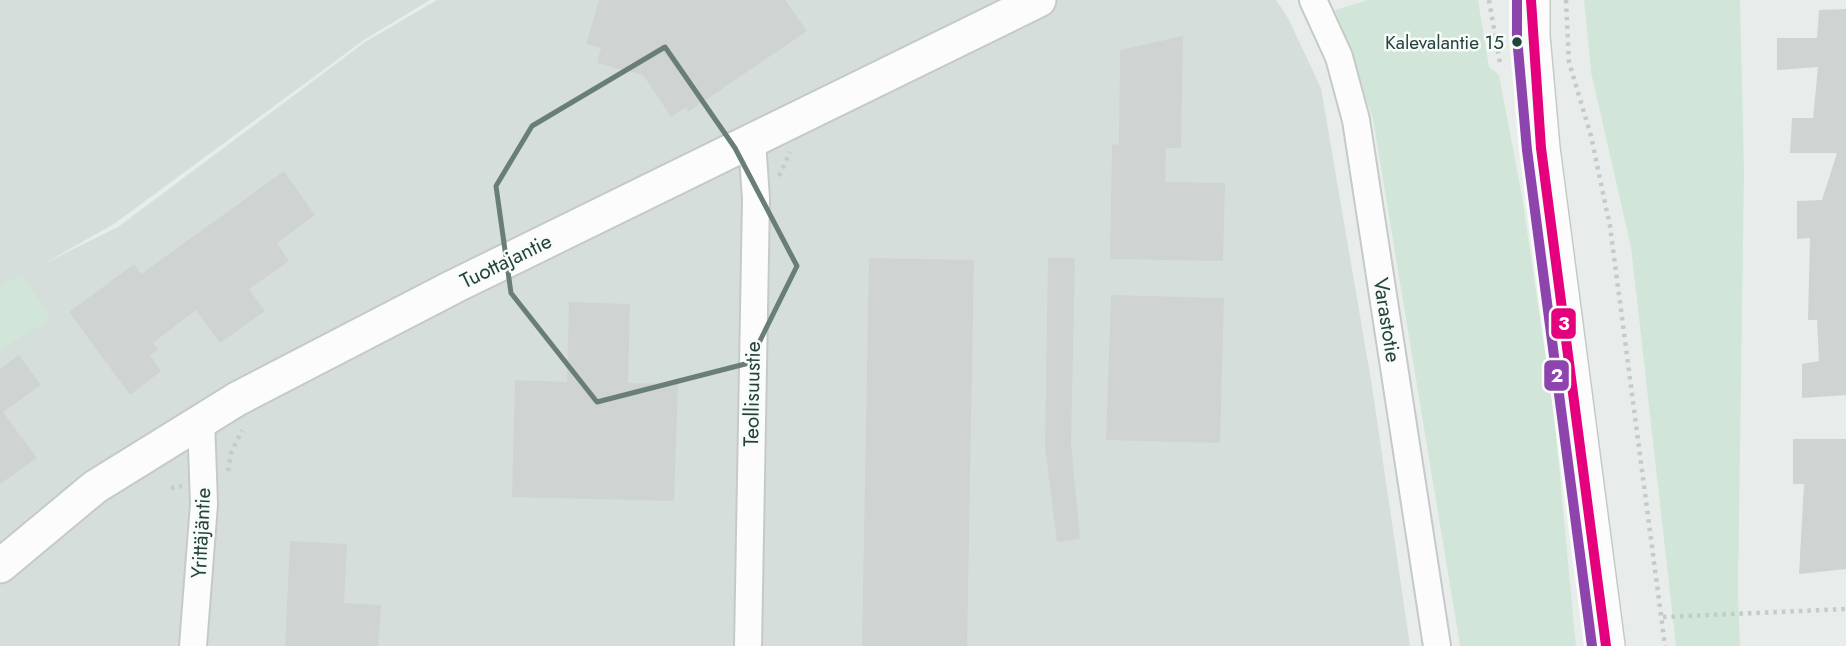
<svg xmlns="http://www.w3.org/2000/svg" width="1846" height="646" viewBox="0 0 1846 646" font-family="Jost,sans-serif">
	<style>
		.built { fill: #d6dedb }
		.green { fill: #d1e6d8 }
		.building { fill: #cfd4d2 }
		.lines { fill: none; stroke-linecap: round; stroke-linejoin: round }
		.minor-casing { stroke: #c5cac8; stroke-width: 30 }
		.tertiary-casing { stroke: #c5cac8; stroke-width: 37 }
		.secondary-casing { stroke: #c3cbc8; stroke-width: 40 }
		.path { stroke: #c3ccca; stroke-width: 4.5; stroke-dasharray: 3.5 5; stroke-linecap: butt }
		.minor { stroke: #fcfcfc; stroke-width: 26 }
		.tertiary { stroke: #fcfcfc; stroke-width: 33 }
		.secondary { stroke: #fcfcfc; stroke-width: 37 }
		.bus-1-casing { stroke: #f7fbf9; stroke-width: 16 }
		.bus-2-casing { stroke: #f7fbf9; stroke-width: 16 }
		.bus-1 { stroke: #e5007d; stroke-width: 10 }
		.bus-2 { stroke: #8e44ad; stroke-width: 10 }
		.marked { fill: none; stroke: #697e78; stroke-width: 5; stroke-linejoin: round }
		.bus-dot { fill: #24423a; stroke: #f7fbf9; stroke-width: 2.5 }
		.labels { text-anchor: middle; stroke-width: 5; stroke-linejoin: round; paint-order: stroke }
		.bus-label { font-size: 19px; fill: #24423a; stroke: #f7fbf9; text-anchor: end }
		.street-label { font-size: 21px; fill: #24423a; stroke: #f7fbf9 }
		.line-badge { stroke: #f7fbf9; stroke-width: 2.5 }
		.badge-label { font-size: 19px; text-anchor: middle; font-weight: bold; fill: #fff }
	</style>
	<rect width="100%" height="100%" fill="#e8edeb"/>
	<path class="built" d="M0,0H430L364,40L114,224L45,263L118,227L365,42L437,0H1276L1288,18L1321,88L1372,386L1410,646H0Z"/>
	<g class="green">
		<path d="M1368,0H1478L1489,67L1499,75L1522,196L1554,414L1576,646H1460L1373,119L1335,10Z"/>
		<path d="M1584,0H1740L1744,171L1738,592L1740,646H1676L1631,247L1591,72Z"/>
		<path d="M23,274L50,319L0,350V286Z"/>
	</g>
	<g class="building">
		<path d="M599,0H785L807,31L688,112L686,107L671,117L643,75L597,63L601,48L586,44Z"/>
		<path d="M1846,9V395L1802,398V364L1819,361L1817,320H1808L1810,238L1797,239V201L1822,200L1837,153H1790L1792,118H1813L1818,67L1777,70V38H1817L1819,10Z"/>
		<path d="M1183,36L1181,148H1166L1165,182L1225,183L1223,261L1110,259L1112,144L1119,145L1120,50Z"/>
		<path d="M284,171L315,215L277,243L289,261L249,289L265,311L220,343L196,310L153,343L158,350L150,355L161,371L130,395L69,312L134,264L141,274Z"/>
		<path d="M869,258L974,260L967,646H862Z"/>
		<path d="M1048,258H1075L1071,443L1080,539L1057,542L1045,446Z"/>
		<path d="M1111,295L1224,298L1220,443L1106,440Z"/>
		<path d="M569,302L630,304L628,383L678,384L674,501L512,497L515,380L567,382Z"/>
		<path d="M19,355L41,385L3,412L37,458L0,484V369Z"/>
		<path d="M1793,439H1846V569L1799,574L1804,484H1793Z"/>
		<path d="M290,541L347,544L344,603L381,605L378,646H285Z"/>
	</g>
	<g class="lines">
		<defs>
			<g id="minor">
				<path d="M1313,0L1339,57L1356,120L1437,646"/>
				<path d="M193,646L204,504L201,419"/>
				<path d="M748,646L756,199L752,141"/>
			</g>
			<path id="tertiary" d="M0,566L95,487L237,399L453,287L1039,0"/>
			<path id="secondary" d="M1531,0V36L1541,148L1606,646"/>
		</defs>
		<use href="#minor" class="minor-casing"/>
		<use href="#tertiary" class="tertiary-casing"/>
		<use href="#secondary" class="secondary-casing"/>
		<g class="path">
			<path d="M1489,0L1500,63"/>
			<path d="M1566,0L1569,62L1591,136L1610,226L1665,646"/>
			<path d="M779,176L790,152"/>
			<path d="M228,471L231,453L242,430"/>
			<path d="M171,488L182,486"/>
			<path d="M1663,617L1846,609"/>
		</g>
		<use href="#minor" class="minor"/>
		<use href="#tertiary" class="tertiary"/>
		<use href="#secondary" class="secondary"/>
		<defs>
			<path id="bus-1" d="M1531,0L1541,148L1606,646"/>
			<path id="bus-2" d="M1517,0V37L1527,150L1592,646"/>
		</defs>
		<use href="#bus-1" class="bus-1-casing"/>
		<use href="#bus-2" class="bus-2-casing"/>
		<use href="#bus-1" class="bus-1"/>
		<use href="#bus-2" class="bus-2"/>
	</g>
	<path class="marked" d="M665,47L735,148L797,266L749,363L597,402L511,293L496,186L532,126Z"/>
	<circle class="bus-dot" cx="1517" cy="42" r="6"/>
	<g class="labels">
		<g class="bus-label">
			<text x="1504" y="49">Kalevalantie 15</text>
		</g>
		<g class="street-label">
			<text transform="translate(506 261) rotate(-26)" y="7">Tuottajantie</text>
			<text transform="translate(1387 320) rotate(81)" y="7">Varastotie</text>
			<text transform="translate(752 394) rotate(-89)" y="7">Teollisuustie</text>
			<text transform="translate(201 533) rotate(-87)" y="7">Yrittäjäntie</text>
		</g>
	</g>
	<g class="line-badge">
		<rect x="1550" y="307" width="27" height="33" rx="7" fill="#e5007d"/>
		<rect x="1543" y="359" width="27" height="33" rx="7" fill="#8e44ad"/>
	</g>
	<g class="badge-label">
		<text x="1564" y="330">3</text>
		<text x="1557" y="382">2</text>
	</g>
</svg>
